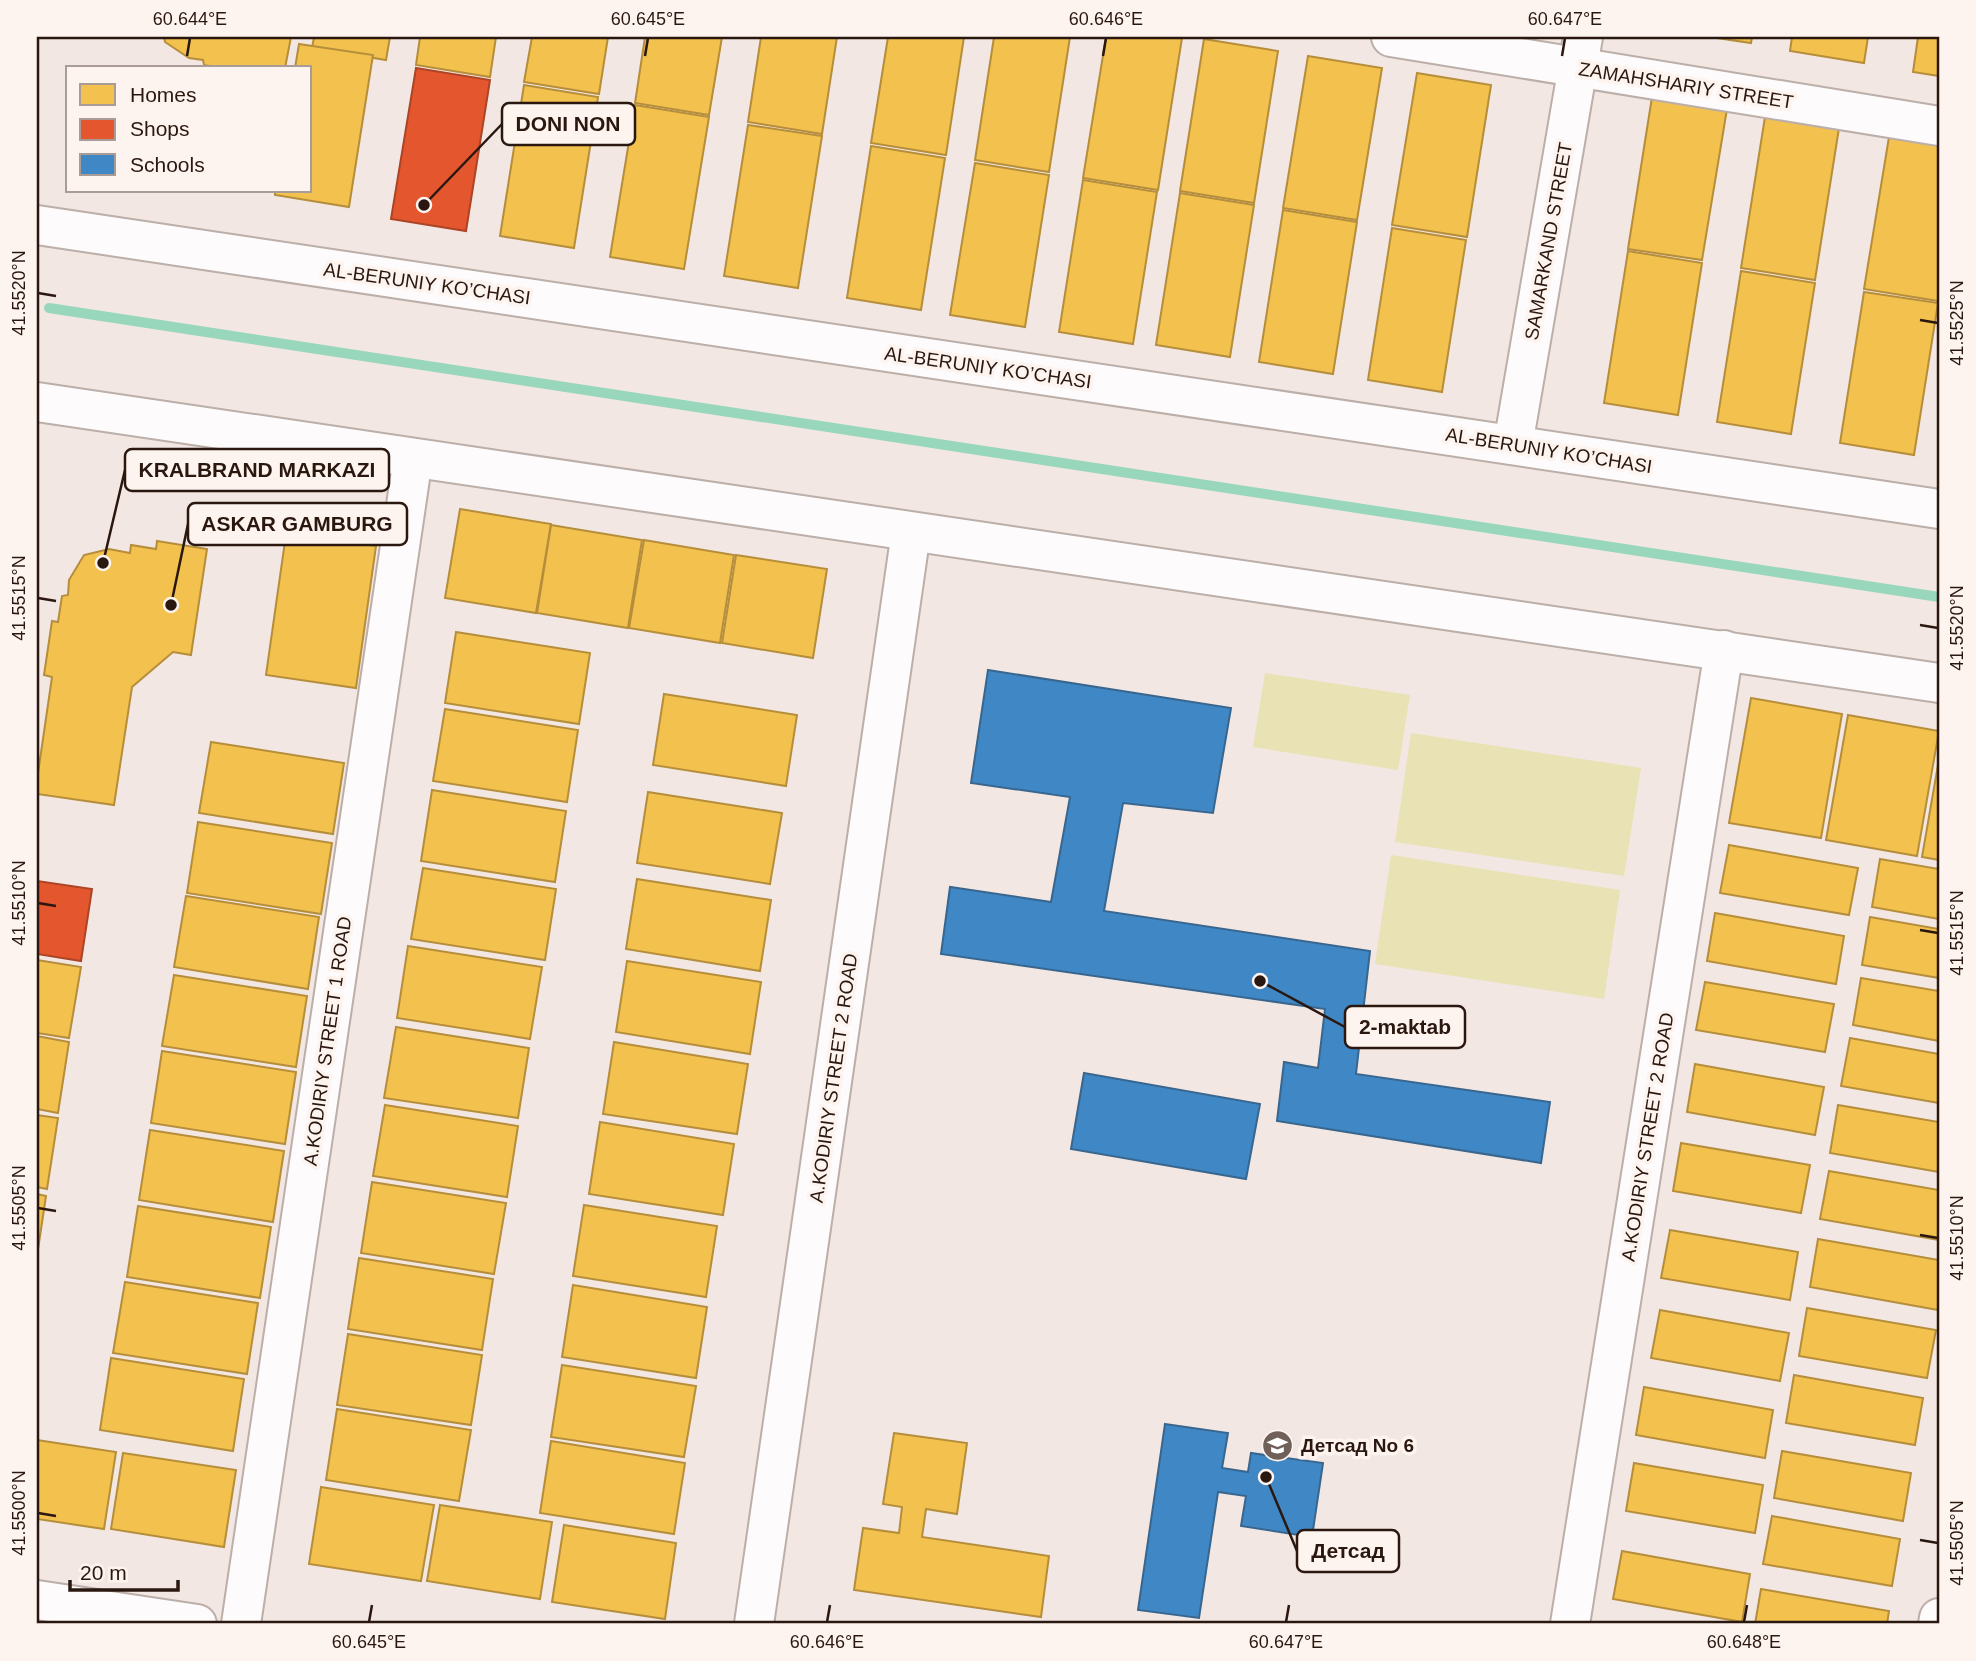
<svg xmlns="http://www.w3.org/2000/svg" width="1976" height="1661" viewBox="0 0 1976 1661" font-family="Helvetica,sans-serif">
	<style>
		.green { fill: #e8e2b5 }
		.homes { fill: #f2c14e; stroke: #b68e3b; stroke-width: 2 }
		.shops { fill: #e4572e; stroke: #ac4425; stroke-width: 2 }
		.schools { fill: #3f88c5; stroke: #39668f; stroke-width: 2 }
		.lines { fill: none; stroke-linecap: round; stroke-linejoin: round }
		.stream { stroke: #98d7bc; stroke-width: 10 }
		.minor-casing { stroke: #bcaea8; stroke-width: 42 }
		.major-casing { stroke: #bcaea8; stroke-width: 42 }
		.minor { stroke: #fdfbfb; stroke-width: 38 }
		.major { stroke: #fdfbfb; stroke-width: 38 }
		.ticks { fill: none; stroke: #2a1810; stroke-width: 2.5 }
		.labels { text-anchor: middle; stroke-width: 7; stroke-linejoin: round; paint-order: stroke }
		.street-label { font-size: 19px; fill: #2a1810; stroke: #fef4ef }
		.poi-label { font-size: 19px; font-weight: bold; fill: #2a1810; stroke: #fef4ef; text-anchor: start }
		.leader { fill: none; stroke: #2a1810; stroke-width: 2.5 }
		.callout-dot { fill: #2a1810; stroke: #fef4ef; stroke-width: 2.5 }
		.callout { fill: #fef4ef; stroke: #2a1810; stroke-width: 2.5 }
		.callout-label { font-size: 21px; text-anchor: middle; font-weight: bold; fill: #2a1810 }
		.neatline { fill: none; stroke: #2a1810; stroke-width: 2.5 }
		.ticks-label { font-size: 18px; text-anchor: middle; fill: #2a1810 }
	</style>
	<rect width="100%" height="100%" fill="#f2e7e2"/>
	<g class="green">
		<path d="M1265,673L1410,695L1398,770L1253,747Z"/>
		<path d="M1411,733L1641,768L1624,876L1395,842Z"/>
		<path d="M1391,855L1620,890L1604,999L1375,964Z"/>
	</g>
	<g class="homes">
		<path d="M164,37H291L285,68H221L204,65L203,60L189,58L165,42Z"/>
		<path d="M314,37H390L386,60L312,48Z"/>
		<path d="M420,37H496L490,77L416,65Z"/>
		<path d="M532,37H608L599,94L524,82Z"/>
		<path d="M645,37H722L709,115L635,103Z"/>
		<path d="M761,37H837L822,134L748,122Z"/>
		<path d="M888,37H964L946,155L871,143Z"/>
		<path d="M994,37H1070L1049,172L975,160Z"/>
		<path d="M1106,37L1182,38L1158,190L1083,178Z"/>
		<path d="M1710,37H1752L1751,43Z"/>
		<path d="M1792,37H1868L1864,63L1790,51Z"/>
		<path d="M1918,37H1939V76L1913,72Z"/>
		<path d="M1204,39L1278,51L1254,203L1180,191Z"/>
		<path d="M299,44L373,55L349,207L275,195V191H310V68H295Z"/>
		<path d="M1308,56L1382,68L1357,220L1283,208Z"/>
		<path d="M1417,73L1491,85L1467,237L1392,225Z"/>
		<path d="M524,85L598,97L574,248L500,236Z"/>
		<path d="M1652,97L1727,109L1702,260L1628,249Z"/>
		<path d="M635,105L709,117L684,269L610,257Z"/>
		<path d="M1765,117L1839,128L1815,280L1741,268Z"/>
		<path d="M748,125L822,136L798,288L724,276Z"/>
		<path d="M1889,137L1939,145L1938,301L1864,289Z"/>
		<path d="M871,146L945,158L921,310L847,298Z"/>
		<path d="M975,163L1049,175L1025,327L950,315Z"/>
		<path d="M1083,180L1157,192L1133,344L1059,332Z"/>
		<path d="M1180,193L1254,205L1230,357L1156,345Z"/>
		<path d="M1283,210L1357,222L1333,374L1259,362Z"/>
		<path d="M1392,228L1466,240L1442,392L1368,380Z"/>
		<path d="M1628,251L1702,263L1678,415L1604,403Z"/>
		<path d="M1741,271L1815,283L1791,434L1717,422Z"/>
		<path d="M1864,292L1938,303L1914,455L1840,443Z"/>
		<path d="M460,509L551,524L536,613L445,598Z"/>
		<path d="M551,525L642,540L628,628L537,613Z"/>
		<path d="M286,534L376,546L356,688L266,675Z"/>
		<path d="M644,540L734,555L720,643L629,628Z"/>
		<path d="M157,541L207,549L191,655L173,652L132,687L114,805L37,794V780L52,677L44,675L52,621L58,622L62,596L68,595L69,580L84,555L109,549L130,553L131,545L156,549Z"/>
		<path d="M736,555L827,569L813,658L722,643Z"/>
		<path d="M456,632L590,653L579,724L445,703Z"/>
		<path d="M664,694L797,715L786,786L653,765Z"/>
		<path d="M1751,698L1842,714L1821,838L1729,823Z"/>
		<path d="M445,709L578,730L567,802L433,781Z"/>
		<path d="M1848,715L1939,731L1917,856L1826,840Z"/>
		<path d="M211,742L344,763L333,834L199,813Z"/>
		<path d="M1939,759V860L1922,857Z"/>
		<path d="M432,790L566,811L555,882L421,861Z"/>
		<path d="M648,792L782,813L770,884L637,863Z"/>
		<path d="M198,822L332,843L321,914L187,893Z"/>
		<path d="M1729,845L1858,868L1849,915L1720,893Z"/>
		<path d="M1880,859L1939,869V919L1872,907Z"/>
		<path d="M423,868L556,889L545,960L411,939Z"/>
		<path d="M637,879L771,900L760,971L626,949Z"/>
		<path d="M186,896L319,917L308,989L174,967Z"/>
		<path d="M1715,913L1844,936L1836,984L1707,961Z"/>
		<path d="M1870,917L1939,929V978L1862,965Z"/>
		<path d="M408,946L542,967L530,1039L397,1018Z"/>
		<path d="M37,960L81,967L69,1038L37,1033Z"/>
		<path d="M627,961L761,982L750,1054L616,1032Z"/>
		<path d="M174,975L307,996L296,1067L162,1046Z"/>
		<path d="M1861,978L1939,991V1041L1853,1025Z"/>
		<path d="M1705,982L1834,1004L1825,1052L1696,1030Z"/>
		<path d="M396,1027L529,1048L518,1118L384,1098Z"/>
		<path d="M37,1036L69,1042L58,1113L37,1109Z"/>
		<path d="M1850,1038L1939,1054V1103L1841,1086Z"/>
		<path d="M614,1042L748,1064L737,1134L603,1114Z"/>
		<path d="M162,1051L296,1072L285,1144L151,1123Z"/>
		<path d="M1695,1064L1824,1087L1815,1135L1687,1112Z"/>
		<path d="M385,1105L518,1126L507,1197L373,1176Z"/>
		<path d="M1838,1105L1939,1122V1172L1830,1153Z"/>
		<path d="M37,1115L58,1118L47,1189L37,1187Z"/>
		<path d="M600,1122L734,1144L723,1215L589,1194Z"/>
		<path d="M150,1130L284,1151L273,1222L139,1200Z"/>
		<path d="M1681,1143L1810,1165L1801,1213L1673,1191Z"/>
		<path d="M1829,1171L1939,1190V1240L1820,1219Z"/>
		<path d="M372,1182L506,1203L494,1274L361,1253Z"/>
		<path d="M37,1194L46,1196L37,1256Z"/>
		<path d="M584,1205L717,1226L706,1297L573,1276Z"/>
		<path d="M138,1206L271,1227L260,1298L127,1277Z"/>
		<path d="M1670,1230L1798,1252L1790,1300L1661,1278Z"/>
		<path d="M1818,1239L1939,1260L1938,1310L1810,1287Z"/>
		<path d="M359,1258L493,1279L482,1350L348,1329Z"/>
		<path d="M125,1282L258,1303L247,1374L113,1353Z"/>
		<path d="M573,1285L707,1307L696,1378L562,1357Z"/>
		<path d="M1807,1308L1936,1330L1927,1378L1799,1356Z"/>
		<path d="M1660,1310L1789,1333L1780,1381L1651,1358Z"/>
		<path d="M348,1334L482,1355L471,1425L337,1405Z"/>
		<path d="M111,1358L244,1379L233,1451L100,1430Z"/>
		<path d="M562,1365L696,1386L684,1457L551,1437Z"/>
		<path d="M1794,1375L1923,1398L1915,1445L1786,1423Z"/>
		<path d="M1644,1387L1773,1410L1765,1458L1636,1435Z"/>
		<path d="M337,1409L471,1430L459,1501L326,1480Z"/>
		<path d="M894,1433L967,1443L957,1514L926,1509L922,1537L1049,1556L1041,1617L854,1590L863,1528L899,1533L902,1507L883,1504Z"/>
		<path d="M37,1440L116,1452L104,1529L37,1519Z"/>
		<path d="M551,1441L685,1463L674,1534L540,1513Z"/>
		<path d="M1782,1451L1911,1473L1903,1521L1774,1498Z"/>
		<path d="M123,1453L236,1470L224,1547L111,1529Z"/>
		<path d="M1634,1463L1763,1485L1755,1533L1626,1511Z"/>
		<path d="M321,1487L434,1505L421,1581L309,1564Z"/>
		<path d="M440,1505L552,1522L540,1599L427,1581Z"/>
		<path d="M1772,1516L1900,1539L1892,1586L1763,1564Z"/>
		<path d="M564,1525L676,1543L665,1619L552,1602Z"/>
		<path d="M1622,1551L1750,1574L1742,1622L1613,1599Z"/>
		<path d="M1761,1589L1889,1611L1887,1624H1755Z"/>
	</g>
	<g class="shops">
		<path d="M416,68L490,80L466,231L391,219Z"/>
		<path d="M37,881L92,889L81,961L37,954Z"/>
	</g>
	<g class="schools">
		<path d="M988,670L1231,708L1213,813L1123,803L1104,911L1370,951L1356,1074L1550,1102L1541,1163L1277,1121L1284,1062L1318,1068L1325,1009L941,954L950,887L1051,902L1070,797L971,783Z"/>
		<path d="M1084,1073L1260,1104L1246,1179L1071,1149Z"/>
		<path d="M1165,1424L1228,1433L1222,1468L1248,1472L1251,1453L1323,1463L1312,1537L1241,1526L1246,1496L1218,1492L1199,1618L1138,1610Z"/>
	</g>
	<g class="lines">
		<path class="stream" d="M49,308L1939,597"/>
		<defs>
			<g id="minor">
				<path d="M1391,37L1939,126"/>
				<path d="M1513,445L1583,37"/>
				<path d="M37,1600L197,1624"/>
				<path d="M241,1624L413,458"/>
				<path d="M754,1624L911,532"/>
				<path d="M1570,1624L1724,650"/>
				<path d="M1938,1624L1939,1618"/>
			</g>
			<g id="major">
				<path d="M37,225L1939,509"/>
				<path d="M37,402L1939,683"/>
			</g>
		</defs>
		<use href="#minor" class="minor-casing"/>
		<use href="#major" class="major-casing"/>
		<use href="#minor" class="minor"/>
		<use href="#major" class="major"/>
	</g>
	<path class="ticks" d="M187,56L190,38M645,56L648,38M1103,56L1106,38M1562,56L1565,38M38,293L56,296M1920,320L1938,323M38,598L56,601M1920,625L1938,628M38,903L56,906M1920,930L1938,933M38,1208L56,1211M1920,1235L1938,1238M38,1513L56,1516M1920,1540L1938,1543M369,1622L372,1605M827,1622L830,1605M1286,1622L1289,1605M1744,1622L1747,1605"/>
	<defs>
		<symbol id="school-disc" viewBox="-11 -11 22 22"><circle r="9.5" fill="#70605a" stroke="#fef4ef"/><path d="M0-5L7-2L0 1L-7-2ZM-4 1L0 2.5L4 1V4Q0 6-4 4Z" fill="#fff"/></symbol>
	</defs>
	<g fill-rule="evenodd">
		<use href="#school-disc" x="1260" y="1428" width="35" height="35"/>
	</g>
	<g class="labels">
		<g class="street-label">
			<text transform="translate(1686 85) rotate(9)" y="7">ZAMAHSHARIY STREET</text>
			<text transform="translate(1548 241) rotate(-80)" y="7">SAMARKAND STREET</text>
			<text transform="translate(427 283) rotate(8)" y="7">AL-BERUNIY KO’CHASI</text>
			<text transform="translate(988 367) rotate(8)" y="7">AL-BERUNIY KO’CHASI</text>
			<text transform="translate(1549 450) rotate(9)" y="7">AL-BERUNIY KO’CHASI</text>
			<text transform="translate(327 1041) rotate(-82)" y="7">A.KODIRIY STREET 1 ROAD</text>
			<text transform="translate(833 1078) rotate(-82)" y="7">A.KODIRIY STREET 2 ROAD</text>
			<text transform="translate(1647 1137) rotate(-81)" y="7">A.KODIRIY STREET 2 ROAD</text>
		</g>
		<g class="poi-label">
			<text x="1301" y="1452">Детсад No 6</text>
		</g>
	</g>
	<path class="leader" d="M424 205L502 124M103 563L125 470M171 605L188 524M1260 981L1345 1027M1266 1477L1297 1551"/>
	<g class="callout-dot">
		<circle cx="424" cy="205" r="7"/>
		<circle cx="103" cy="563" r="7"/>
		<circle cx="171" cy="605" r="7"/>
		<circle cx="1260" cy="981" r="7"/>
		<circle cx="1266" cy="1477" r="7"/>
	</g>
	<g class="callout">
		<rect x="502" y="103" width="133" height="42" rx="7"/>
		<rect x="125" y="449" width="264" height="42" rx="7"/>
		<rect x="188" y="503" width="219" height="42" rx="7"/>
		<rect x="1345" y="1006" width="120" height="42" rx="7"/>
		<rect x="1297" y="1530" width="102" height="42" rx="7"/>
	</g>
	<g class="callout-label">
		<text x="568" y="131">DONI NON</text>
		<text x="257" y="477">KRALBRAND MARKAZI</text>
		<text x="297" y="531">ASKAR GAMBURG</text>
		<text x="1405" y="1034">2-maktab</text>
		<text x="1348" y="1558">Детсад</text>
	</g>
	<rect width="1976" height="1661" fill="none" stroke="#fef4ef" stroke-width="77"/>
	<rect x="66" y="66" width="245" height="126" fill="#fef4ef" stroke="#a99c96" stroke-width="2"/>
	<rect x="80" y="84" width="35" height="21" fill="#f2c14e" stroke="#a99c96" stroke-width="2"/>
	<text x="130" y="102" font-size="21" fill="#2a1810">Homes</text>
	<rect x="80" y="119" width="35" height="21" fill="#e4572e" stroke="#a99c96" stroke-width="2"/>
	<text x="130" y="136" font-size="21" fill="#2a1810">Shops</text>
	<rect x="80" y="154" width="35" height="21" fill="#3f88c5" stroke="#a99c96" stroke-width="2"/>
	<text x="130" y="172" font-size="21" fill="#2a1810">Schools</text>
	<path d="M70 1580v10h108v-10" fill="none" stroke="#2a1810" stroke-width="3.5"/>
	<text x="80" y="1580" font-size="21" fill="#2a1810" stroke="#fef4ef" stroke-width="5" paint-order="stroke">20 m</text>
	<rect x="38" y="38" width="1900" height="1584" class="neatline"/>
	<g class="ticks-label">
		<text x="190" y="25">60.644°E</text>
		<text x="648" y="25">60.645°E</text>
		<text x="1106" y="25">60.646°E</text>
		<text x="1565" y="25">60.647°E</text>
		<text transform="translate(19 293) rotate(-90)" y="6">41.5520°N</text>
		<text transform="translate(1957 323) rotate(-90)" y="6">41.5525°N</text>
		<text transform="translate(19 598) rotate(-90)" y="6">41.5515°N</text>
		<text transform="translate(1957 628) rotate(-90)" y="6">41.5520°N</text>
		<text transform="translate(19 903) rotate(-90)" y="6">41.5510°N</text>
		<text transform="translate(1957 933) rotate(-90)" y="6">41.5515°N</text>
		<text transform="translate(19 1208) rotate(-90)" y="6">41.5505°N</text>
		<text transform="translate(1957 1238) rotate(-90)" y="6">41.5510°N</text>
		<text transform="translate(19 1513) rotate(-90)" y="6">41.5500°N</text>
		<text transform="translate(1957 1543) rotate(-90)" y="6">41.5505°N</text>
		<text x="369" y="1648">60.645°E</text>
		<text x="827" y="1648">60.646°E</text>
		<text x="1286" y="1648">60.647°E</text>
		<text x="1744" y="1648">60.648°E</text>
	</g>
</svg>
